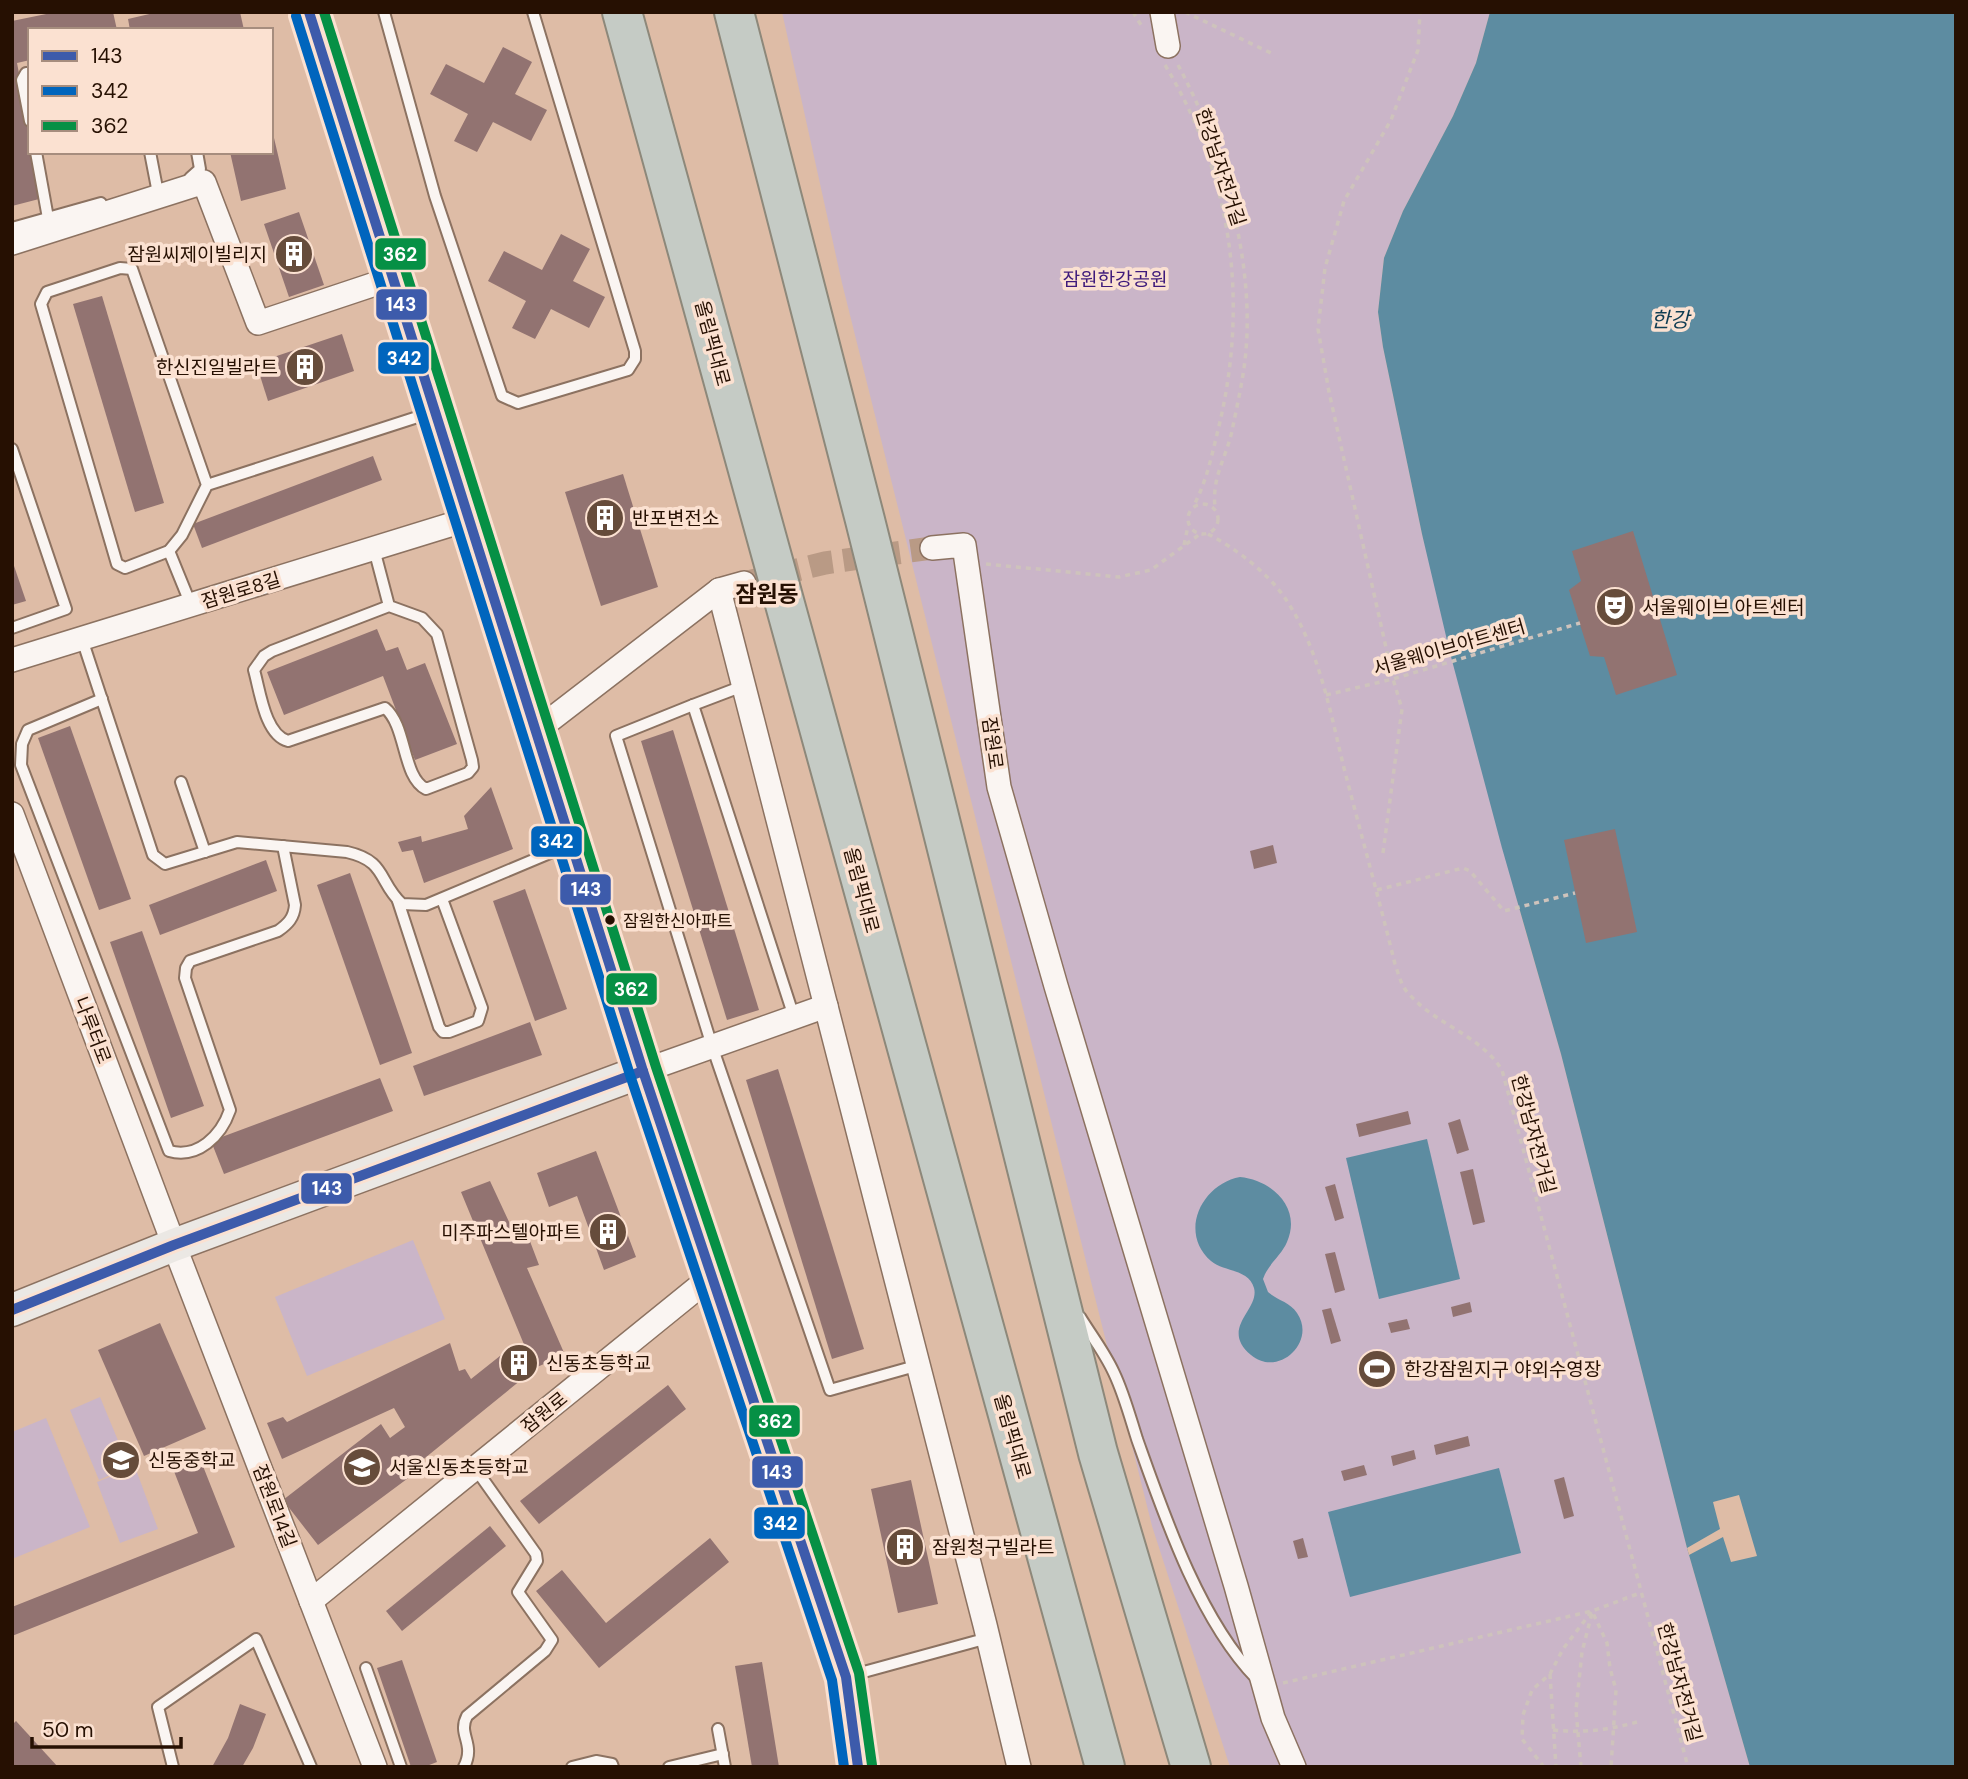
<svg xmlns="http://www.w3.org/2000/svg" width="1968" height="1779" viewBox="0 0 1968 1779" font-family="'DM Sans','Noto Sans KR',sans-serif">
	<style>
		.green { fill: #cab5c8 }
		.water { fill: #5d8ca1 }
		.pier { fill: #debca6 }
		.building { fill: #927371 }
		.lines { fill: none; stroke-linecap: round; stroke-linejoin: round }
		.street-tunnel { stroke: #b99a85; stroke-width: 23; stroke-dasharray: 23 11; stroke-linecap: butt }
		.lane-casing { stroke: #8c7261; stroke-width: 14 }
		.street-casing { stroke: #8c7261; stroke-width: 26 }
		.secondary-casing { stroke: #8c7261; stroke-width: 35 }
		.highway-casing { stroke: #8d887a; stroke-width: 42 }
		.path { stroke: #cec3bc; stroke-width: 3.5; stroke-dasharray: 5 5; stroke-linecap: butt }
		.lane { stroke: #faf5f2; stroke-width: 10 }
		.street { stroke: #faf5f2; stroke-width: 23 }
		.secondary { stroke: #ebe8e4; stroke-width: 32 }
		.highway { stroke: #c5cbc5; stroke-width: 38 }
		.bus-1-casing { stroke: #fbe1d1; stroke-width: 16 }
		.bus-2-casing { stroke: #fbe1d1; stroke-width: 16 }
		.bus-3-casing { stroke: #fbe1d1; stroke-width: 16 }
		.bus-1 { stroke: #3d5bab; stroke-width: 10 }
		.bus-2 { stroke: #0065bd; stroke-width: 10 }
		.bus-3 { stroke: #069045; stroke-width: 10 }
		.bus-dot { fill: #261002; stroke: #fbe1d1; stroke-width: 2.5 }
		.labels { text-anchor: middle; stroke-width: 7; stroke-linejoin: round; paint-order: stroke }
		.bus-label { font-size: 17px; fill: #261002; stroke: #fbe1d1; text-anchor: start }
		.street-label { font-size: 19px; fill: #261002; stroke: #fbe1d1 }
		.poi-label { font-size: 19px; fill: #261002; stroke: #fbe1d1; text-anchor: start }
		.park-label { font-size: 19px; fill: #3e1a7b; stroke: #fbe1d1 }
		.water-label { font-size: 21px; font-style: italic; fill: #103d53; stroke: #fbe1d1 }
		.quarter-label { font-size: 23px; font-weight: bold; fill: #261002; stroke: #fbe1d1 }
		.line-badge { stroke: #fbe1d1; stroke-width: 2.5 }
		.badge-label { font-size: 19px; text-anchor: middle; font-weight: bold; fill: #fff }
	</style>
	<rect width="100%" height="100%" fill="#debca6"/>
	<g class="green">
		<path d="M782,12H1490L1476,63L1453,116L1403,211L1384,258L1378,312L1383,347L1422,534L1521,915L1561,1054L1687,1548L1750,1767H1230L1152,1526L842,283Z"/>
		<path d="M413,1240L445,1319L307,1376L275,1297Z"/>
		<path d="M100,1397L129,1467L99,1480L70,1410Z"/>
		<path d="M46,1418L90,1527L12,1559V1432Z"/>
		<path d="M135,1467L158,1529L120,1543L97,1482Z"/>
	</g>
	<g class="water">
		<path d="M1490,12H1956V1767H1750L1687,1548L1561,1054L1502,848L1450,653L1422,534L1383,347L1378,312L1384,258L1403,211L1453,116L1476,63Z"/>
		<path d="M1427,1139L1460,1279L1379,1299L1346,1158Z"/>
		<path d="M1240,1177C1272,1180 1302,1208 1287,1242C1281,1256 1268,1264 1263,1279L1268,1292C1277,1300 1290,1302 1297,1313C1317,1342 1278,1378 1251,1355C1219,1328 1260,1310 1254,1288C1249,1269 1224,1272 1211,1261C1178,1232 1202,1184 1240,1177Z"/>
		<path d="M1499,1468L1521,1553L1350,1597L1328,1512Z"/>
	</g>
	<path class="pier" d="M1739,1495L1757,1556L1731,1562L1723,1537L1689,1555L1687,1548L1720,1529L1713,1502Z"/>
	<g class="building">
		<path d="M56,12H113L117,30H30V60L17,63L30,130V152H34L43,198L12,206V21Z"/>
		<path d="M158,12H240L244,30H130L128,19Z"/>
		<path d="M503,47L532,62L515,94L547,110L531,141L493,122L477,152L454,141L468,114L430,94L446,64L484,83Z"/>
		<path d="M274,138L286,189L241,201L230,152H271V139Z"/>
		<path d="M299,212L324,285L289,297L264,224Z"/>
		<path d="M561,234L590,249L573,281L605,297L589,328L551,309L535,339L512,328L526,301L488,281L504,251L542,270Z"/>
		<path d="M102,296L164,503L135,512L73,304Z"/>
		<path d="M342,334L354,371L268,401L256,363Z"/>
		<path d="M373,456L382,480L202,548L193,524Z"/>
		<path d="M623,474L658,587L601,606L565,492Z"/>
		<path d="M1633,531L1677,675L1616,695L1604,657L1590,656L1569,590L1581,581L1572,551Z"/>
		<path d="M12,560L26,601L12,605Z"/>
		<path d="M377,629L386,651L398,647L407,670L425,663L457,744L415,760L383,676L284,715L267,672Z"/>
		<path d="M70,726L131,899L99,910L38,738Z"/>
		<path d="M673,730L759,1010L727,1020L641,741Z"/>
		<path d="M491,787L513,849L424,883L413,850L402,852L398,842L421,836L422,842L468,829L464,816Z"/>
		<path d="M1615,829L1637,932L1586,943L1564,840Z"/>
		<path d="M1273,845L1277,863L1254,869L1250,851Z"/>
		<path d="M266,860L277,891L160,935L149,905Z"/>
		<path d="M350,873L412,1053L380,1065L317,885Z"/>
		<path d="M525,889L567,1009L535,1021L493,901Z"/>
		<path d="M142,931L204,1106L171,1118L110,942Z"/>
		<path d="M530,1022L542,1055L424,1096L413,1066Z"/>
		<path d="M778,1069L864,1349L832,1359L746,1080Z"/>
		<path d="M380,1078L393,1111L224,1174L211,1141Z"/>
		<path d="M1408,1111L1411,1124L1359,1137L1356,1124Z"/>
		<path d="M1460,1119L1469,1150L1457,1154L1448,1123Z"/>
		<path d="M596,1151L636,1257L604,1270L577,1196L549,1207L537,1173Z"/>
		<path d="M1473,1169L1485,1222L1473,1225L1460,1172Z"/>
		<path d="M490,1181L517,1239L528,1236L539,1265L527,1268L565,1355L537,1367L420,1462L417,1460L410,1466L415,1473L318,1545L283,1500L381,1424L390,1438L405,1427L394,1408L282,1459L267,1423L283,1417L287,1422L450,1343L459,1371L465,1369L471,1379L515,1344L530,1359L461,1192Z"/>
		<path d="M1335,1184L1344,1218L1335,1221L1325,1187Z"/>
		<path d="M1335,1252L1345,1290L1335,1293L1325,1254Z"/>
		<path d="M1470,1302L1472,1312L1453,1317L1451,1307Z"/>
		<path d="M1331,1308L1341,1341L1331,1344L1322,1310Z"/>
		<path d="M1407,1319L1410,1329L1391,1333L1388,1323Z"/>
		<path d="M160,1323L206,1429L144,1456L98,1350Z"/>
		<path d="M668,1385L686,1409L539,1524L520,1501Z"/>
		<path d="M1468,1436L1470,1446L1436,1455L1434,1445Z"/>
		<path d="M1414,1450L1416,1459L1393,1466L1391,1456Z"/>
		<path d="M197,1451L235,1547L12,1636V1607L198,1533L170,1461Z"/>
		<path d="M1364,1465L1367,1475L1344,1481L1341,1471Z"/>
		<path d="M1564,1477L1574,1516L1564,1519L1554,1480Z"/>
		<path d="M911,1480L938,1604L898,1613L871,1489Z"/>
		<path d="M490,1526L506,1546L402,1631L386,1611Z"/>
		<path d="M710,1538L729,1562L599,1668L536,1591L562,1570L606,1623Z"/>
		<path d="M1303,1538L1308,1557L1298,1559L1293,1541Z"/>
		<path d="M402,1660L437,1762L424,1767H411L377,1668Z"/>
		<path d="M762,1662L779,1767H752L735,1666Z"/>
		<path d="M240,1704L266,1714L253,1748L242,1767H212L228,1738Z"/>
		<path d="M16,1721L58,1767H16L12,1763V1725Z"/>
	</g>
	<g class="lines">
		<path class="street-tunnel" d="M744,583L825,563L932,548"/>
		<defs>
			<g id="lane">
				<path d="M384,12L435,196L502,396L518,403L628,370L635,359V351L533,12"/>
				<path d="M30,73H26L22,80L30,121"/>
				<path d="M36,152L48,218"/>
				<path d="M150,152L157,188"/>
				<path d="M190,178L200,169L197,152"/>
				<path d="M12,228L101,203"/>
				<path d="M12,449L66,609L12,628"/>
				<path d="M207,485L182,535L169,551L125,568L117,564L41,304L47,292L120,268L132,269L207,485L433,412"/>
				<path d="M374,549L389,606L422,618L437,634L472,760L473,767L468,773L426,789C402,777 407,726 385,708L288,741C265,735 260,691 254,670L264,656L272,651L389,606"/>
				<path d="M169,551L191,605"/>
				<path d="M82,639L153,855L165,864L237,842L347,852C387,861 378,882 402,904L426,905L569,845"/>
				<path d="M102,699L28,730L22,744L21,765L169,1151C198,1159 221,1136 230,1110L185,978L186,968L190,961L278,931C288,924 294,918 295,905L283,846"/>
				<path d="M693,705L743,686"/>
				<path d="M181,782L205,852"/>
				<path d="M398,901L439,1027L443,1032H449L478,1021L482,1008L442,899"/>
				<path d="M794,1017L693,705L616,736L712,1046L830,1390L919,1365"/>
				<path d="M1080,1317C1091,1335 1105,1353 1114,1373C1124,1394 1130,1417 1137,1439C1164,1515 1199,1619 1256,1678"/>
				<path d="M366,1668L401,1767"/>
				<path d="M849,1676L988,1638"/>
				<path d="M718,1729L725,1767"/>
				<path d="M173,1767L158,1707L256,1639L311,1767"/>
				<path d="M464,1767C476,1743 457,1735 467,1716L545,1651L552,1640L518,1592L537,1561L536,1554L475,1468"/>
				<path d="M572,1767L596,1761L612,1764L613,1767"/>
				<path d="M669,1767L723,1754"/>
			</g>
			<g id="street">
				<path d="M1162,12L1168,46"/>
				<path d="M12,243L204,182L258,323L393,278"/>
				<path d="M932,548L964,545L999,787L1056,986L1236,1586L1273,1718L1294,1767"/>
				<path d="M719,590L985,1625L1019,1767"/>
				<path d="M12,660L469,519"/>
				<path d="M536,731L719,590L744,583"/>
				<path d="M12,814L174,1245L375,1767"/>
				<path d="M643,1071L826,1006"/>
				<path d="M311,1601L712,1276"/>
			</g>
			<g id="secondary">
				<path d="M309,12L643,1071L846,1677L858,1767"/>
				<path d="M12,1310L174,1245L643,1071"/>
			</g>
			<g id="highway">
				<path d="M622,12L1105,1767"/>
				<path d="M734,12L865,520L1098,1453L1191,1767"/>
			</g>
		</defs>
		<use href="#lane" class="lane-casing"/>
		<use href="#street" class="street-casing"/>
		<use href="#secondary" class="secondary-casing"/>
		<use href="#highway" class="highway-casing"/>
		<g class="path">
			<path d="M1133,12L1141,25"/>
			<path d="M1185,12L1273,54"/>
			<path d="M1165,65C1232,176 1249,300 1219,426C1212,454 1207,481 1193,507"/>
			<path d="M1178,65C1224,150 1258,270 1244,368C1241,389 1236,411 1232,431C1225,461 1212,476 1215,508"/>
			<circle cx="1203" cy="519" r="15"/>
			<path d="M1208,534C1235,548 1267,572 1285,598C1319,648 1330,711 1344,768C1361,834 1379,899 1395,964C1399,975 1401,986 1409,994C1436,1025 1479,1034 1502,1070L1688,1767"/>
			<path d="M1184,545L1188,526"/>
			<path d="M986,564L1119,577L1151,570L1200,534"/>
			<path d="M1326,695L1393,679L1580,623"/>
			<path d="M1383,853L1402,709L1393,679L1329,392L1318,329L1325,268L1344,201L1391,120L1418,50L1420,12"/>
			<path d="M1377,890L1463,868L1470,871L1504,911L1575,893"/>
			<path d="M1550,1674L1556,1767"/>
			<path d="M1283,1683L1592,1611L1640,1593"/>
			<path d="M1553,1730C1583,1733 1609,1730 1637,1722"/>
			<path d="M1544,1767L1522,1739L1523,1715L1532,1690L1550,1674L1563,1649L1592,1611L1607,1643L1610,1668L1616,1690L1611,1767"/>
			<path d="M1581,1767L1576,1710L1582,1652L1592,1613"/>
		</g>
		<use href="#lane" class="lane"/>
		<use href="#street" class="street"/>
		<use href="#secondary" class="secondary"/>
		<use href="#highway" class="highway"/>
		<defs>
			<g id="bus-1">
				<path d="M309,12L643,1071L846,1677L858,1767"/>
				<path d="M12,1310L174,1245L643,1071"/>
			</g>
			<path id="bus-2" d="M296,16L630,1075L832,1680L844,1767"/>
			<path id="bus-3" d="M324,12L656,1067L859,1673L872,1765"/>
		</defs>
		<use href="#bus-1" class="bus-1-casing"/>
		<use href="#bus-2" class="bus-2-casing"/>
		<use href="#bus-3" class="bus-3-casing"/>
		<use href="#bus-1" class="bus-1"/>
		<use href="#bus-2" class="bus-2"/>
		<use href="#bus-3" class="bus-3"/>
	</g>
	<defs>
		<symbol id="building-disc" viewBox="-11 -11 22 22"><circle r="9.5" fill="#664c3b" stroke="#fbe1d1"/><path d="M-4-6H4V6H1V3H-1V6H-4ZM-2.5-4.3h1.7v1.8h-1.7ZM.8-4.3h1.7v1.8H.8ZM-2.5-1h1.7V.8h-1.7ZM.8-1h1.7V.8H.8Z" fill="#fff"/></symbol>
		<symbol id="theatre-disc" viewBox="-11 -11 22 22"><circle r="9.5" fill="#664c3b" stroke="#fbe1d1"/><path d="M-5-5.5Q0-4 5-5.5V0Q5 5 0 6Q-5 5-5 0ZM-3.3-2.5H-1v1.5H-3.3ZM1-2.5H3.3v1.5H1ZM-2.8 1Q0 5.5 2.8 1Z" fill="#fff"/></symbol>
		<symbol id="stadium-disc" viewBox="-11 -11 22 22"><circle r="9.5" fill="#664c3b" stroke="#fbe1d1"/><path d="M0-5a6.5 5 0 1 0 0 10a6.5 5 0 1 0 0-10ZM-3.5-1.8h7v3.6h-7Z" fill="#fff"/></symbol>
		<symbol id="school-disc" viewBox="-11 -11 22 22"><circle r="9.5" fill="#664c3b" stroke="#fbe1d1"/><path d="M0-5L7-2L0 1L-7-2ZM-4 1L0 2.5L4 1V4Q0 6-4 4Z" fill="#fff"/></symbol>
	</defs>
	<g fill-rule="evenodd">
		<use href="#building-disc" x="272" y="232" width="44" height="44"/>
		<use href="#building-disc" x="283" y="345" width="44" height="44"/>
		<use href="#building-disc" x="583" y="496" width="44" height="44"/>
		<use href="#theatre-disc" x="1593" y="585" width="44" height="44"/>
		<use href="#building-disc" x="586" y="1210" width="44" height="44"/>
		<use href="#building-disc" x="497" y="1341" width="44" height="44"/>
		<use href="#stadium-disc" x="1355" y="1347" width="44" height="44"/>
		<use href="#school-disc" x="99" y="1438" width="44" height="44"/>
		<use href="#school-disc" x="340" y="1445" width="44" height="44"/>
		<use href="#building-disc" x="883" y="1525" width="44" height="44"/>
	</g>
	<circle class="bus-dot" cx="610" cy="920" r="6"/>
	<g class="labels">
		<g class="bus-label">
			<text x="623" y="927">잠원한신아파트</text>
		</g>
		<g class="street-label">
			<text transform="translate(1221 167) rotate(72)" y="7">한강남자전거길</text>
			<text transform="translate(713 343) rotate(75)" y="7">올림픽대로</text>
			<text transform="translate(241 590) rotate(-17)" y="7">잠원로8길</text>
			<text transform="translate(1449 647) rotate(-16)" y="7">서울웨이브아트센터</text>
			<text transform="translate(993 743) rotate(82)" y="7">잠원로</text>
			<text transform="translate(862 890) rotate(75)" y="7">올림픽대로</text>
			<text transform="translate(93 1030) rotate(69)" y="7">나루터로</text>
			<text transform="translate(1534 1134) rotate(75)" y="7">한강남자전거길</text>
			<text transform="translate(544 1412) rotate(-39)" y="7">잠원로</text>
			<text transform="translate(1013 1436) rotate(74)" y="7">올림픽대로</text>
			<text transform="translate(275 1506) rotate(69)" y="7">잠원로14길</text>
			<text transform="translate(1680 1682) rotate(75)" y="7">한강남자전거길</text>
		</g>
		<g class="poi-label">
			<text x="267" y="261" text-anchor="end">잠원씨제이빌리지</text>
			<text x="278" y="374" text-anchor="end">한신진일빌라트</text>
			<text x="632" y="525">반포변전소</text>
			<text x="1642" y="614">서울웨이브 아트센터</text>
			<text x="581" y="1239" text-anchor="end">미주파스텔아파트</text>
			<text x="546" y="1370">신동초등학교</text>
			<text x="1404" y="1376">한강잠원지구 야외수영장</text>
			<text x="148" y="1467">신동중학교</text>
			<text x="389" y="1474">서울신동초등학교</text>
			<text x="932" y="1554">잠원청구빌라트</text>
		</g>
		<g class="park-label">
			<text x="1115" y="286">잠원한강공원</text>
		</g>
		<g class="water-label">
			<text x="1670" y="327">한강</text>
		</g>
		<g class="quarter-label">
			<text x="767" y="602">잠원동</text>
		</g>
	</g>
	<g class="line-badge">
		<rect x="374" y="237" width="53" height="34" rx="7" fill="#069045"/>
		<rect x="375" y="288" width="53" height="33" rx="7" fill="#3d5bab"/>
		<rect x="377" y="341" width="53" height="34" rx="7" fill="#0065bd"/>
		<rect x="530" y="825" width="53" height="33" rx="7" fill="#0065bd"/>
		<rect x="559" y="873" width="53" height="33" rx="7" fill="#3d5bab"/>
		<rect x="605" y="972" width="53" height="34" rx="7" fill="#069045"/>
		<rect x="300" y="1172" width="53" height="33" rx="7" fill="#3d5bab"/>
		<rect x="748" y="1404" width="53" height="34" rx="7" fill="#069045"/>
		<rect x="751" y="1455" width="53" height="34" rx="7" fill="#3d5bab"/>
		<rect x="753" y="1506" width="53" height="34" rx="7" fill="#0065bd"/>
	</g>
	<g class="badge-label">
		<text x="400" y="261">362</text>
		<text x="401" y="311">143</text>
		<text x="404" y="365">342</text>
		<text x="556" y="848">342</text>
		<text x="586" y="896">143</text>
		<text x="631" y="996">362</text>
		<text x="327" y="1195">143</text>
		<text x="775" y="1428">362</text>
		<text x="777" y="1479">143</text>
		<text x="780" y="1530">342</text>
	</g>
	<rect width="1968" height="1779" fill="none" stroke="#261002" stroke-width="28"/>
	<rect x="28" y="28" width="245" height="126" fill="#fbe1d1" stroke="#a68d7e" stroke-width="2"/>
	<rect x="42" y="51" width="35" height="10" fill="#3d5bab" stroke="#a68d7e" stroke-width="2"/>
	<text x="91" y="63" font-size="21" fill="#261002">143</text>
	<rect x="42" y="86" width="35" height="10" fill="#0065bd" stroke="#a68d7e" stroke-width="2"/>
	<text x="91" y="98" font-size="21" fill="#261002">342</text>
	<rect x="42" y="121" width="35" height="10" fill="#069045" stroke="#a68d7e" stroke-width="2"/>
	<text x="91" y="133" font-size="21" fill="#261002">362</text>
	<path d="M32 1737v10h149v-10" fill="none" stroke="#261002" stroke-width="3.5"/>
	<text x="42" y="1737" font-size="21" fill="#261002" stroke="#fbe1d1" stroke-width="5" paint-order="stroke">50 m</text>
</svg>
